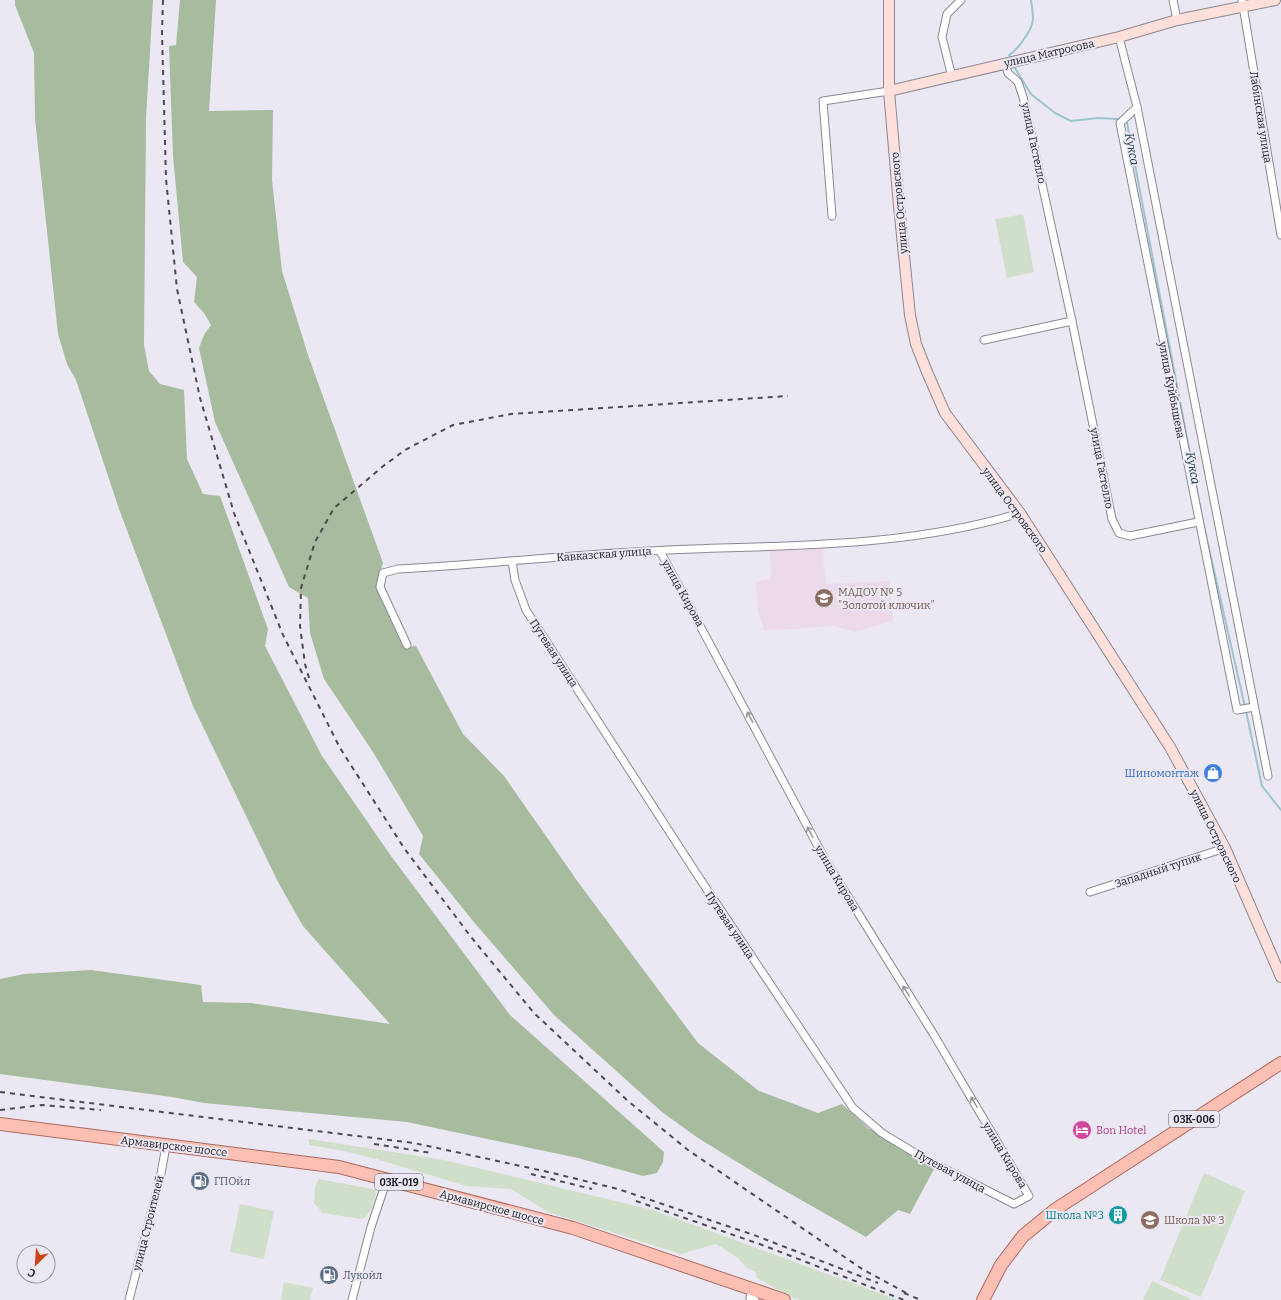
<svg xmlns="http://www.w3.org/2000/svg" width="1281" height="1300" viewBox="0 0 1281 1300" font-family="Bitter,serif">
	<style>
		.education { fill: #ecdaeb }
		.green { fill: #d0dfc9 }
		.forest { fill: #a7bb9e }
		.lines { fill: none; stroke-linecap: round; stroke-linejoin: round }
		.stream { stroke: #9cc5d0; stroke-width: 2 }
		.street-casing { stroke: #8b8892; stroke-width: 9 }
		.secondary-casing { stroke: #8b8892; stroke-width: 12 }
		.primary-casing { stroke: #ad6a60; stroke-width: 14 }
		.street { stroke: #fff; stroke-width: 7 }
		.secondary { stroke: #fedfd9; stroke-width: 10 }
		.primary { stroke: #fcbfb3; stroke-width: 12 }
		.rail { stroke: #4d4b51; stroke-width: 2; stroke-dasharray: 5 5; stroke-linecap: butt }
		.oneway { stroke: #9a999c }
		.labels { text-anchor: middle; stroke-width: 4; stroke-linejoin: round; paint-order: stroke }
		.shield { fill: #ece8f3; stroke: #5c5a61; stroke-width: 1 }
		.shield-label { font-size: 10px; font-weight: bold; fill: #1f1d22 }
		.street-label { font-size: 11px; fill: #1f1d22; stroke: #ece8f3 }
		.education-label { font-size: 11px; fill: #785e54; stroke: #ece8f3; text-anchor: start }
		.shop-label { font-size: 11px; fill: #366cbe; stroke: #ece8f3; text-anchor: end }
		.hotel-label { font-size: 11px; fill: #b23c85; stroke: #ece8f3; text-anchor: start }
		.service-label { font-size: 11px; fill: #4e5e75; stroke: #ece8f3; text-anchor: start }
		.culture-label { font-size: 11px; fill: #0d838f; stroke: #ece8f3; text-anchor: end }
		.water-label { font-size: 12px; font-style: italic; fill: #133a43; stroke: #ece8f3 }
	</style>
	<rect width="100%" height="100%" fill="#ece8f3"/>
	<path class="education" d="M822,549L826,584L889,581L893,621L855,632L834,626L765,631L758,613L756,581L771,579L770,551Z"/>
	<g class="green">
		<path d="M1023,214L1034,272L1007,278L995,219Z"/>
		<path d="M309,1139L444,1160L653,1210L898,1300H800L788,1296L756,1277V1272L747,1268L737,1257L716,1244L681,1254L548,1212L511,1189L466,1186L376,1159L344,1151L309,1145Z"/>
		<path d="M1204,1173L1245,1191L1201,1297L1160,1280Z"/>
		<path d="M319,1179L377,1190L372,1208L365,1218L359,1219L323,1213L314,1203L315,1187Z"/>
		<path d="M240,1204L274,1211L264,1259L230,1252Z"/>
		<path d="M1152,1281L1191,1299L1190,1300H1143Z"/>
		<path d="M284,1282L313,1288L310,1300H281Z"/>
	</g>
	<g class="forest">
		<path d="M15,0H153L146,118L144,345L149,371L160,384L184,390L187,459L203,494L220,496L268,629L265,646L322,756L391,856L510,1015L664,1152L663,1162L657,1173L643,1176L578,1158L407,1122L204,1103L172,1097L0,1074V979L24,974L91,970L201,985L203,1002L251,1003L390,1024L303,926L278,882L193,706L119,509L76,380L67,364L58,334L35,119L34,53L15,5Z"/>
		<path d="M180,0H216L209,111L273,110L272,180L282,271L308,355L383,563L376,584L404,647L416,646L463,734L504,776L578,882L698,1043L759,1091L818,1113L842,1104L868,1128L934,1169L910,1214L898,1210L866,1237L773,1184L698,1138L662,1112L554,1015L473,921L419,854L423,836L373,752L324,679L310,633L308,598L289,587L215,422L199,348L204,335L211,325L204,313L194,302L197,277L183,262L173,156L169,46L176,45Z"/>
	</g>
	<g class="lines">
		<g class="stream">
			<path d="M1011,59L1009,55C1017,50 1019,46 1024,39C1035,24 1034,18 1031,0"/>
			<path d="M1013,65L1031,94L1055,113L1071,121L1098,118L1117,119"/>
			<path d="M1124,121L1127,123L1203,522L1245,707"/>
			<path d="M1246,711L1262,786L1281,810"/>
		</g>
		<defs>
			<g id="street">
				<path d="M1173,0L1177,20"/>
				<path d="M1242,0L1281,235"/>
				<path d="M1119,37L1137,107L1268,776"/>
				<path d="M1005,63L1008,73L1018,82L1023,97L1072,321L1112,519L1119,533L1130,536L1198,522"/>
				<path d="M952,77L942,37L947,14L961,0"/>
				<path d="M1137,107L1120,123L1237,710L1254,707"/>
				<path d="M832,216L823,101L889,91"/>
				<path d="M984,340L1072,321"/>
				<path d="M512,561L515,580L526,610L698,876L853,1108L882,1133L925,1159L1014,1204L1029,1196L934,1035L827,863L660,551"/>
				<path d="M407,645L380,587L383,573L398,569C488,564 578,554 668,550C785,545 907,548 1020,513"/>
				<path d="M1090,892L1225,848"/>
				<path d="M753,1288L750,1298L755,1300"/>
				<path d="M129,1300L160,1179L166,1146"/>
				<path d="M352,1300L371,1227L387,1179"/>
			</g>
			<g id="secondary">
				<path d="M889,0V91L899,206L910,315L916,344L927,372L945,413L1020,513L1170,747L1225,848L1281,977"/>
				<path d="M889,91L1119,37L1177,20L1275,0"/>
			</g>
			<g id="primary">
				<path d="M0,1124L339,1167L573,1228L784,1300"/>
				<path d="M983,1300L1001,1265L1023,1236L1056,1209L1281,1063"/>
			</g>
		</defs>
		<use href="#street" class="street-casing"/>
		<use href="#secondary" class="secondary-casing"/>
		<use href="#primary" class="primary-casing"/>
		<use href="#street" class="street"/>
		<use href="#secondary" class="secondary"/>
		<use href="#primary" class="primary"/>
		<g class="rail">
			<path d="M163,0L162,33L166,179L177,289L200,398L234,513L283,635L340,748L404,848L471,937L534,1013L628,1101L688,1150L862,1269L910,1295"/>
			<path d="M309,678L305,664L300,626L301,588L315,542L334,508L382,467L405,450L453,425L511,414L788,396"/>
			<path d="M0,1092L414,1143L544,1171L618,1189L754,1235L878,1283"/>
			<path d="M0,1110L42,1105L101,1110"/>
			<path d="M374,1144L432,1153"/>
			<path d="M531,1174L592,1189"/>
			<path d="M636,1201L765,1246L904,1300"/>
			<path d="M904,1293L921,1300"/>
		</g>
	</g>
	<defs><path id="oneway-shaft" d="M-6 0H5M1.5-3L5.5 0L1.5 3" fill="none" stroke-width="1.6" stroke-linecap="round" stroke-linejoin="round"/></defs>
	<g class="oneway">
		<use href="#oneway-shaft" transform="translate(750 717) rotate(-118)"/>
		<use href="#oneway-shaft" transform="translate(810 832) rotate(-118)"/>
		<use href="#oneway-shaft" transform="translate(906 991) rotate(-122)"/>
		<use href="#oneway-shaft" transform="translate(974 1102) rotate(-121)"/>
	</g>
	<defs>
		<symbol id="school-disc" viewBox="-11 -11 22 22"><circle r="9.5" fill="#8d6e63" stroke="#ece8f3"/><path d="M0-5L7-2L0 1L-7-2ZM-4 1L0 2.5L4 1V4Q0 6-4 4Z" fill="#fff"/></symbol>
		<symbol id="shop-disc" viewBox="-11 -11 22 22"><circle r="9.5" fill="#3f7fe0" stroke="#ece8f3"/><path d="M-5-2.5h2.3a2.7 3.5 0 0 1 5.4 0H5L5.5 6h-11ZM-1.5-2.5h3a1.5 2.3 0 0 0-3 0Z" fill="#fff"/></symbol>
		<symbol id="hotel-disc" viewBox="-11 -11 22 22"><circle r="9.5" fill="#d1479c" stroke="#ece8f3"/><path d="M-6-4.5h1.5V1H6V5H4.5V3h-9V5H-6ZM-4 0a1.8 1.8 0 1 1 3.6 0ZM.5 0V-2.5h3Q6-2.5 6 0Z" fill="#fff"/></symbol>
		<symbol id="fuel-disc" viewBox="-11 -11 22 22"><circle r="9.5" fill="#5c6f8a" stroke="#ece8f3"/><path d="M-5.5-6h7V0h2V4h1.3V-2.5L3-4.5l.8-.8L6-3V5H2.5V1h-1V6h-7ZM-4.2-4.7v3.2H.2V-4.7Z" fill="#fff"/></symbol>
		<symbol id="building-disc" viewBox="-11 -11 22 22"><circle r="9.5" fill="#0f9aa8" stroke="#ece8f3"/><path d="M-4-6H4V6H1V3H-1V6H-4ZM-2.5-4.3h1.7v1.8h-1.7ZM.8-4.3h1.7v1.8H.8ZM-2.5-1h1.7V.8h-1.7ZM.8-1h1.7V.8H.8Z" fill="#fff"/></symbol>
	</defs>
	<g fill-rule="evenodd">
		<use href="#school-disc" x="813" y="587" width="22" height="22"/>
		<use href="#shop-disc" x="1202" y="762" width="22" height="22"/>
		<use href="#hotel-disc" x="1071" y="1119" width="22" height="22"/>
		<use href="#fuel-disc" x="189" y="1170" width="22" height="22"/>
		<use href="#building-disc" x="1107" y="1204" width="22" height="22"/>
		<use href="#school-disc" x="1139" y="1209" width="22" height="22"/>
		<use href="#fuel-disc" x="318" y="1264" width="22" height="22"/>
	</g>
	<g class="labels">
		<g class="shield">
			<rect x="1169" y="1111" width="50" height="16" rx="3"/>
			<rect x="375" y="1174" width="48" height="16" rx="3"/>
		</g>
		<g class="shield-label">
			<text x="1194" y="1123">03К-006</text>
			<text x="399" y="1186">03К-019</text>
		</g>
		<g class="street-label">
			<text transform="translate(1049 53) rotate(-13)" y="4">улица Матросова</text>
			<text transform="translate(1261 117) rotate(81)" y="4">Лабинская улица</text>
			<text transform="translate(1034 143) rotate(78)" y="4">улица Гастелло</text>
			<text transform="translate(899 203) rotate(-95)" y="4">улица Островского</text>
			<text transform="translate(1172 390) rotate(79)" y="4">улица Куйбышева</text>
			<text transform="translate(1102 468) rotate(79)" y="4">улица Гастелло</text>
			<text transform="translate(1015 510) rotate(54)" y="4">улица Островского</text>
			<text transform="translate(604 554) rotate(-4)" y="4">Кавказская улица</text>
			<text transform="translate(683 593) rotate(61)" y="4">улица Кирова</text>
			<text transform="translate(554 653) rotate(57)" y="4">Путевая улица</text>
			<text transform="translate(1216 836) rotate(64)" y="4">улица Островского</text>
			<text transform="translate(1158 870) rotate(-18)" y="4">Западный тупик</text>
			<text transform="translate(837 878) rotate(59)" y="4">улица Кирова</text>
			<text transform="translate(730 925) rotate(56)" y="4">Путевая улица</text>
			<text transform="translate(174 1146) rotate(7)" y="4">Армавирское шоссе</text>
			<text transform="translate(1005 1155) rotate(59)" y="4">улица Кирова</text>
			<text transform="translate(950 1171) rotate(28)" y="4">Путевая улица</text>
			<text transform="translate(492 1207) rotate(15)" y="4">Армавирское шоссе</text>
			<text transform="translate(148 1223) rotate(-76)" y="4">улица Строителей</text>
		</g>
		<g class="education-label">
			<text x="838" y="596">МАДОУ № 5<tspan x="838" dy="13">"Золотой ключик"</tspan></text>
			<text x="1164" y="1224">Школа № 3</text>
		</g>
		<g class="shop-label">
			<text x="1199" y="777">Шиномонтаж</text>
		</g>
		<g class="hotel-label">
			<text x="1096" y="1134">Bon Hotel</text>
		</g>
		<g class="service-label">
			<text x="214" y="1185">ГПОйл</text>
			<text x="343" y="1279">Лукойл</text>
		</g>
		<g class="culture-label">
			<text x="1104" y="1219">Школа №3</text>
		</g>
		<g class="water-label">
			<text transform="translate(1132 149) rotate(79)" y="4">Кукса</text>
			<text transform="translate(1193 468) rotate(79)" y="4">Кукса</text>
		</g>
	</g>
	<g transform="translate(36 1264) rotate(205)"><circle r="19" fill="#ece8f3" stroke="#9a979f"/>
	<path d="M0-3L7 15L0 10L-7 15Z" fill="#cc4417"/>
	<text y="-6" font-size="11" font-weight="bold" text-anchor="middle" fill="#1f1d22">С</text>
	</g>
</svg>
